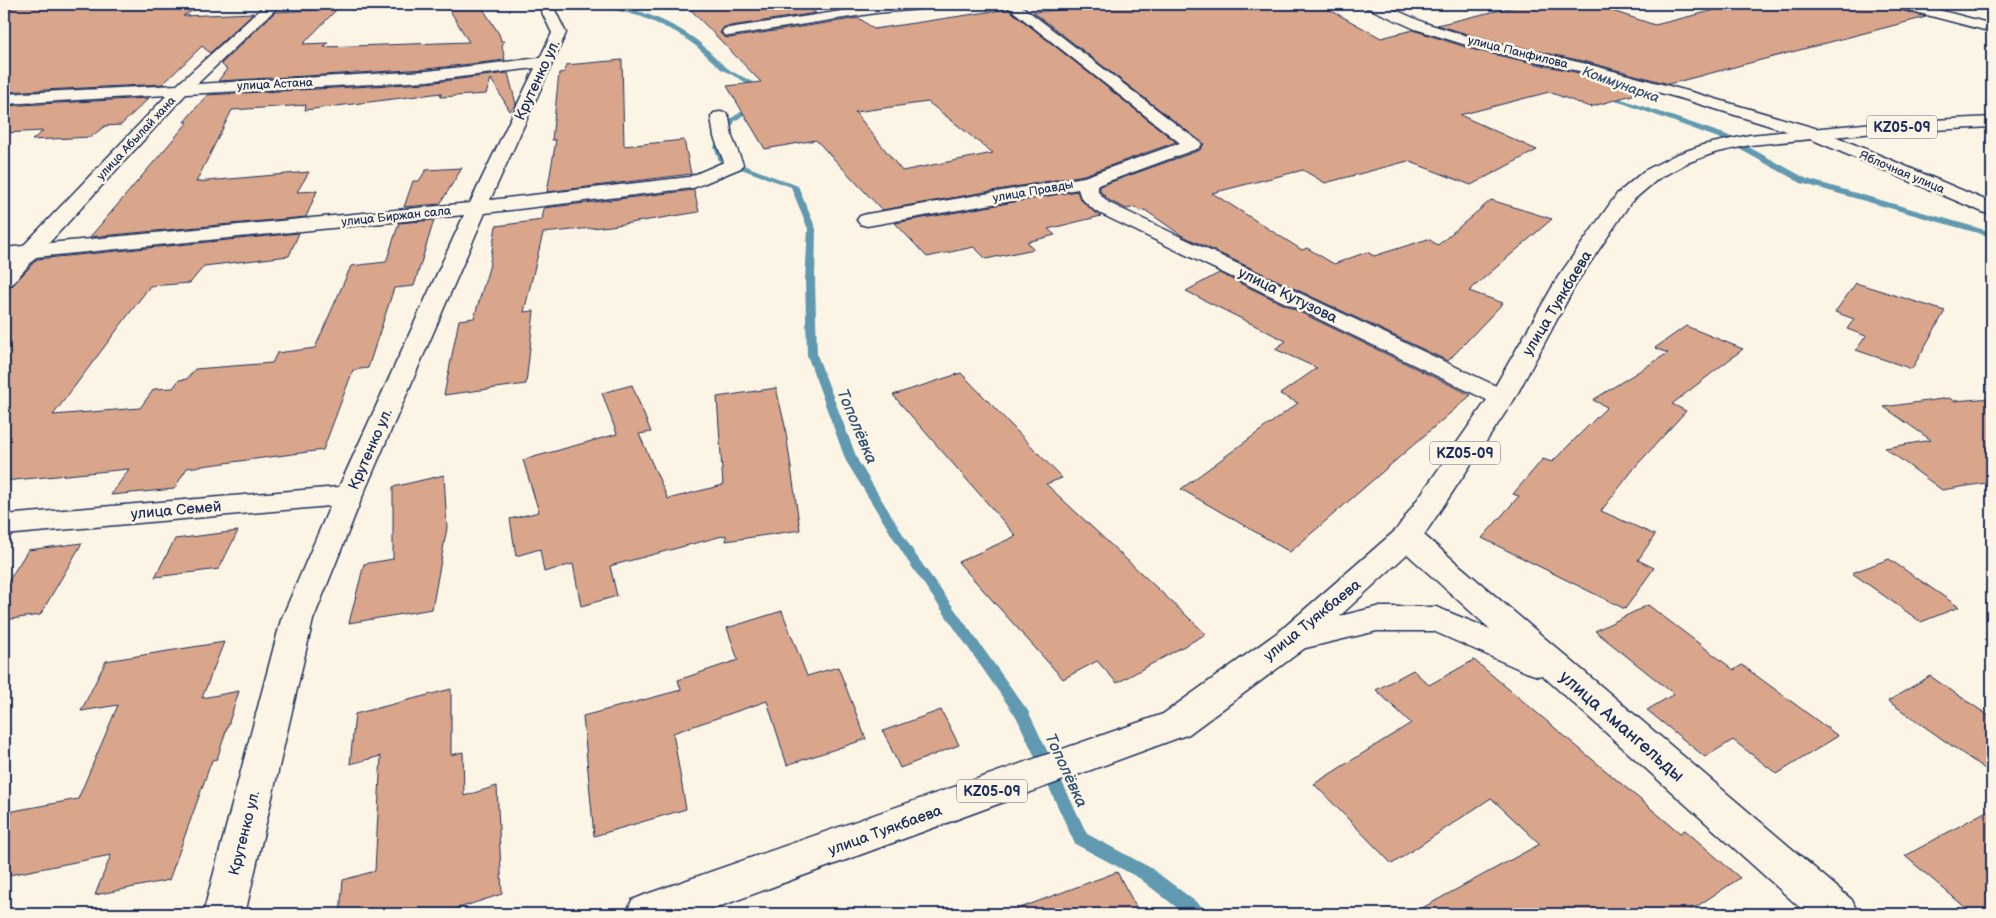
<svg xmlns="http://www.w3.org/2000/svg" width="1996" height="918" viewBox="0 0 1996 918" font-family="'Balsamiq Sans',sans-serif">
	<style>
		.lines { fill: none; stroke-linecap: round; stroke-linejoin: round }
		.stream { fill: #6099b0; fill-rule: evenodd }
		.building { fill: #d9a68c; stroke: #1b2f5e; fill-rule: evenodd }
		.minor-casing { stroke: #1b2f5e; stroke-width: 3 }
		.major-casing { stroke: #1b2f5e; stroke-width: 3 }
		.minor { fill: #fcf5e5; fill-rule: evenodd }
		.major { fill: #fcf5e5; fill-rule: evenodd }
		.labels { text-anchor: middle; stroke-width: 5; stroke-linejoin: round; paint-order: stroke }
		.far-street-label { font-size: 12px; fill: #1b2f5e; stroke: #fcf5e5 }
		.far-water-label { font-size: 14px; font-style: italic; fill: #325279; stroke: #fcf5e5 }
		.shield { fill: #fcf5e5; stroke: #5e6a86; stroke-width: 1 }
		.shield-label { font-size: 14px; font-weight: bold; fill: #1b2f5e }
		.street-label { font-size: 15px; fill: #1b2f5e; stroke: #fcf5e5 }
		.water-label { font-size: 16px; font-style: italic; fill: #325279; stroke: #fcf5e5 }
		.near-street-label { font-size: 18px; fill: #1b2f5e; stroke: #fcf5e5 }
	</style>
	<rect width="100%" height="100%" fill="#fcf5e5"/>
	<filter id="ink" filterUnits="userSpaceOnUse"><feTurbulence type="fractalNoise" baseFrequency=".02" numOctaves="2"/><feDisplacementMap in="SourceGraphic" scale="10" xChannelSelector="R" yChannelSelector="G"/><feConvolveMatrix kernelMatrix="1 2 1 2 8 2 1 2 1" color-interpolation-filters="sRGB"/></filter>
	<g filter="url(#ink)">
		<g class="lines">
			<g class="stream">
				<path d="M594,4C625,2 670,21 695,39C708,48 717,61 730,70C742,78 755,80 764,93L759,94L749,84L721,69L696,46L676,32L642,17Z"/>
				<path d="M1603,94H1607L1727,135L1807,179L1992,232V237L1801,183L1721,139L1603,96Z"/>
				<path d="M753,104L758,105L735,121L722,147L725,158L798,186L816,229L815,280L817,355L858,461L915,554L1028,711L1087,834L1151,868L1204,908L1206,914H1185L1139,878L1075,844L1017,718L907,560L846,461L807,355L805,280L808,229L791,187L719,161L714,147L730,119Z"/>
			</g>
		</g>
		<g class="building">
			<path d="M62,4L201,6L183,16L253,13L210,53L202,46L163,84L4,92V12L9,11L14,6Z"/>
			<path d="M446,4H480L499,34L501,41H504L502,46L505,60L427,69L218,81L227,69L221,64L275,12L337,9L303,44L328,43L324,47L469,42Z"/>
			<path d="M685,4H804L816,13L724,27L720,33L724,37L729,38L859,18L874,29L1008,9L1176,142L1084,175L882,210L816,140L765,149L727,86L761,82ZM928,102L993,153L902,171L855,112Z"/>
			<path d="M1132,4L1135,7L1167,4H1319L1381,38L1413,30L1478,51L1579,73L1646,91L1590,107L1549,92L1460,115L1537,150L1471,185L1408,161L1325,183L1303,170L1212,193L1302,250L1307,248L1334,264L1367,252L1374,256L1428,239L1438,245L1491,200L1552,219L1469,291L1503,303L1448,361L1181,235L1145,210L1140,211L1135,207L1127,209L1110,201L1100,191V186L1200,150L1204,144L1033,12Z"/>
			<path d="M1526,4H1591L1655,25L1719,9L1720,4H1892L1896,9L1926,17L1669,84L1587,62L1487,40L1437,25Z"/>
			<path d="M622,60L624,146L684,140L691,174L547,192L556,140H552L559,73L565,72L566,65Z"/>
			<path d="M508,73L516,104L510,111L491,79L486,94L440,97L441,93L305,110L306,105L232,110L196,182L309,172L297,192L317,191L306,217L90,237L188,122H184L207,95L427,83Z"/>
			<path d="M149,98L121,125L105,126L91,137L32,140L43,131L4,133V106Z"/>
			<path d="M462,168L440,204L404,207L413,181H419L426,170Z"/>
			<path d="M694,190L699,212L611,226L543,233L524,312L534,311L526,384L444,395L459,320L474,318L489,268L496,226L542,220L544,208Z"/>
			<path d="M1077,191L1080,199L1094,212L1101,216L1048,229L1055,235L1027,242L1034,249L986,259L974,247L927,257L895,223Z"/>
			<path d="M434,220L414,286L394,288L368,368L353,370L323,450L187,468L174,489L111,495L129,469L4,481V288L13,285L37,259L299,233L289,256L204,266L190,283L150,286L53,415L140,408L154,389L173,388L179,380L187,379L195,369L272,363L277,353L315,348L351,266L386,262L399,223Z"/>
			<path d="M1219,273L1471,395L1290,552L1181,489L1298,403L1280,394L1317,368L1275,349L1286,341L1186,291Z"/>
			<path d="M1856,283L1945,311L1912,369L1856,350L1866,336L1847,329L1854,319L1835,312Z"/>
			<path d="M1686,326L1743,349L1672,404L1686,411L1636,466L1601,511L1655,535L1638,560L1654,568L1625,609L1482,538L1519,496L1513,494L1543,459L1552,462L1607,407L1593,400L1668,353L1655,348Z"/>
			<path d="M961,373L1062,478L1046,484L1206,634L1117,683L1097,661L1063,679L958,562L1016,536L893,395Z"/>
			<path d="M632,385L651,432L639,434L668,499L723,485L717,397L776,388L785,426L800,530L726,541V535L610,566L617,596L581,606L573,564L544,572L540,549L516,556L510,519L539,512L523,460L617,434L602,393Z"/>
			<path d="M1949,398L1954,401L1992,398V482L1942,490L1885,448L1931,440L1884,407Z"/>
			<path d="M444,475L447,528L432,609L349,623L364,564L393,559V487Z"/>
			<path d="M238,531L219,569L155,577L175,539Z"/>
			<path d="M82,543L40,615L4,620V588L28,550Z"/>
			<path d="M1889,559L1959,607L1921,622L1852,573Z"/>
			<path d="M1648,605L1734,670L1742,665L1838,736L1777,774L1733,740L1705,757L1647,710L1674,694L1595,631Z"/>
			<path d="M782,611L807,676L838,667L866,739L787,765L767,701L673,733L686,809L594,836L583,716L681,690L678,680L738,660L727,628Z"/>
			<path d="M224,642L202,698L239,691L217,759L212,760L169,880L95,895L111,855L4,876V828L13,811L78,799L118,705L81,711L106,661Z"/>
			<path d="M1474,660L1680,833L1685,830L1740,878L1685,914H1411L1540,844L1491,798L1392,864L1314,784L1411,723L1376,690L1413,670L1429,685Z"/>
			<path d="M1930,676L1992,718V774L1888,701Z"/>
			<path d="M451,689V755L463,752L464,796L497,786L502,894L440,914H340L343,880L375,871L381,756L350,764L355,714Z"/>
			<path d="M941,710L959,745L900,768L883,731Z"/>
			<path d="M1992,808V914H1973L1905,856Z"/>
			<path d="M1117,872L1140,914H1013L1012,911Z"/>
		</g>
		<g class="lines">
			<defs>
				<g id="minor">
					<path d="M4,4H14L9,9L4,10Z"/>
					<path d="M266,4H281L197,84L427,71L540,58L552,33L538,4H552L566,33L490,200L689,177L724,162L714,137L711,117L714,113L720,112L726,113L729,117L732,137L743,164L741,168L693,188L485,213L363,495L313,620L245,914H203L281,620L330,506L4,535V515L339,487L464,215L36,257L12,284L4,286V266L10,260H4V248L23,246L167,95L4,104V94L177,85ZM535,68L470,203L49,243L186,94L427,81Z"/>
					<path d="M888,4H939L932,8L876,13L729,36L724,35L722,32L724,29L729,28Z"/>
					<path d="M1004,4H1019L1202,144L1199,148L1098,185V192L1109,203L1511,393L1515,398L1511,403L1502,406L1493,403L1095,211L1081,198L1078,189L867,226L860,224L857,220L860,216L867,214L1084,177L1180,143Z"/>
					<path d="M1364,4H1382L1425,23L1487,42L1587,64L1695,93L1818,129L1992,203V216L1806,137L1683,99L1579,71L1479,49L1415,29L1366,7Z"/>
					<path d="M1894,4H1916L1992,24V32L1896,7Z"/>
					<path d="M1407,527L1418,530L1852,900L1858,914H1807L1542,675L1538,676L1526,672L1433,631H1377L1293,651L1281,648L1277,639L1281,630L1377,607H1436L1490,629L1396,544L1392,537L1396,530Z"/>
				</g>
				<path id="major" d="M1992,117V127L1874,133L1750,145L1714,153L1687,163L1658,179L1631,202L1577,282L1515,398L1418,544L1305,648L1189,734L699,914H626L632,900L647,894L1163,714L1281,630L1396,530L1489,397L1558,277L1617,194L1644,171L1675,155L1703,145L1750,135L1874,123Z"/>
			</defs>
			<use href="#minor" class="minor-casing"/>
			<use href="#major" class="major-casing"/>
			<use href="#minor" class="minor"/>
			<use href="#major" class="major"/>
		</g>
	</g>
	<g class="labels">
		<g class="far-street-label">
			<text transform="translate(1518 52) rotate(14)" y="4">улица Панфилова</text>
			<text transform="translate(275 84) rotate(-3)" y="4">улица Астана</text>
			<text transform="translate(136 138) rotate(-47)" y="4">улица Абылай хана</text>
			<text transform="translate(1902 172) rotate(23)" y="4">Яблочная улица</text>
			<text transform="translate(1033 191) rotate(-10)" y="4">улица Правды</text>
			<text transform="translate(396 216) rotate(-6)" y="4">улица Биржан сала</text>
		</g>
		<g class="far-water-label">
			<text transform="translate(1621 84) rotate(20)" y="5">Коммунарка</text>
		</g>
		<g class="shield">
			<rect x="1867" y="115.5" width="70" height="23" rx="4"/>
			<rect x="1430" y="441.5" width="70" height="23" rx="4"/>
			<rect x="957" y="779.5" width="70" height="23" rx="4"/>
		</g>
		<g class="shield-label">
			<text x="1902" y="132">KZ05-09</text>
			<text x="1465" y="458">KZ05-09</text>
			<text x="992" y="796">KZ05-09</text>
		</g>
		<g class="street-label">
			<text transform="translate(537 80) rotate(-65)" y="5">Крутенко ул.</text>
			<text transform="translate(1288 295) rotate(26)" y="5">улица Кутузова</text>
			<text transform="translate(1557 303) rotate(-59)" y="5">улица Туякбаева</text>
			<text transform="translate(370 449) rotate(-66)" y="5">Крутенко ул.</text>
			<text transform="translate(176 510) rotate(-5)" y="5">улица Семей</text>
			<text transform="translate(1312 620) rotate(-39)" y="5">улица Туякбаева</text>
			<text transform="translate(885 830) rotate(-20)" y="5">улица Туякбаева</text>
			<text transform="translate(244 833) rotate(-76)" y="5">Крутенко ул.</text>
		</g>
		<g class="water-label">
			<text transform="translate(858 426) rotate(67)" y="6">Тополёвка</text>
			<text transform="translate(1067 770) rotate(65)" y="6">Тополёвка</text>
		</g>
		<g class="near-street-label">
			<text transform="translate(1622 726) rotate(41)" y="6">улица Амангельды</text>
		</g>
	</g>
	<rect width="1996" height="918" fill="none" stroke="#fcf5e5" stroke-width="20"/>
	<rect x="10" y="10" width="1976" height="898" fill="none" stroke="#1b2f5e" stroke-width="2" filter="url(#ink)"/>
</svg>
